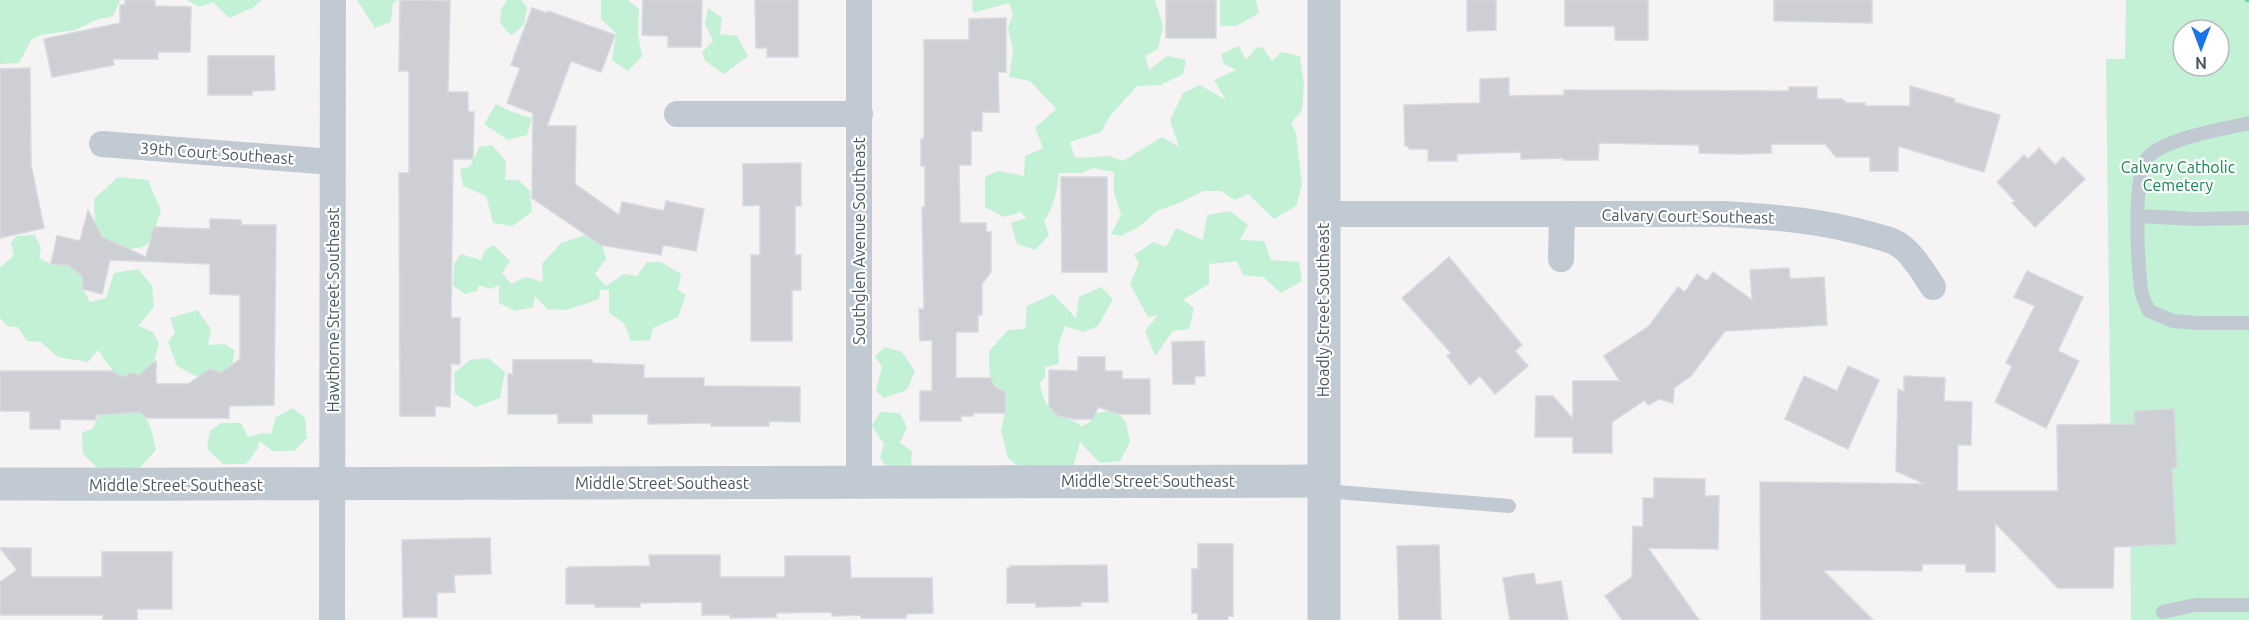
<svg xmlns="http://www.w3.org/2000/svg" width="2249" height="620" viewBox="0 0 2249 620" font-family="Ubuntu,sans-serif">
	<style>
		.green { fill: #c3f1d5; fill-rule: evenodd }
		.building { fill: #cdcfd5; stroke: #d7d9de; stroke-width: 1.5 }
		.lines { fill: none; stroke-linecap: round; stroke-linejoin: round }
		.path { stroke: #7ad0a6; stroke-width: 4; stroke-dasharray: 4.5 3; stroke-linecap: butt }
		.service { stroke: #c1cad2; stroke-width: 14 }
		.minor { stroke: #c1cad2; stroke-width: 26 }
		.tertiary { stroke: #c1cad2; stroke-width: 33 }
		.labels { text-anchor: middle; stroke-width: 4.5; stroke-linejoin: round; paint-order: stroke }
		.street-label { font-size: 16px; fill: #4a5661; stroke: #fff }
		.park-label { font-size: 16px; fill: #17864f; stroke: #fff }
	</style>
	<rect width="100%" height="100%" fill="#f5f3f3"/>
	<g class="green">
		<path d="M0,0H120L113,16L96,20L75,30L41,35L31,40L19,63L0,64Z"/>
		<path d="M187,0H262L254,7L229,18L213,2L199,7Z"/>
		<path d="M357,0H398L393,3L391,22L375,28Z"/>
		<path d="M507,0H521L527,7L524,25L511,35L500,23L501,10Z"/>
		<path d="M601,0H628L639,9L638,34L642,56L628,71L612,60L616,33L601,19Z"/>
		<path d="M972,0H1155L1163,26L1158,49L1145,56L1149,70L1167,56L1186,60L1183,74L1161,85L1137,86L1110,116L1101,132L1070,142L1075,158L1109,156L1123,161L1162,137L1179,147L1170,120L1183,93L1200,85L1226,100L1214,80L1236,70L1224,64L1221,54L1239,46L1246,60L1257,47L1263,48L1272,61L1281,52L1300,56L1304,85L1302,110L1291,123L1296,133L1302,185L1296,206L1274,219L1248,194L1235,200L1221,191H1203L1179,203L1157,211L1140,226L1121,236L1111,234L1121,215L1114,192V172L1093,168L1081,173H1059C1057,191 1054,206 1044,221L1049,235L1035,250L1017,244L1011,223L1026,218L1021,212L1004,217L985,207V177L998,171L1024,176L1025,156L1043,148L1035,128L1056,109L1030,81L1009,77L1013,51L1008,28L1013,14L1009,3L973,13Z"/>
		<path d="M1220,0H1256L1259,13L1236,26H1220Z"/>
		<path d="M2126,0H2249V620H2131L2130,471H2111L2106,59H2125ZM2183,30H2219V66H2183Z"/>
		<path d="M708,8L722,18L720,34L737,36L748,56L724,74L705,61L702,52L713,41L705,24Z"/>
		<path d="M496,104L512,112L532,118L527,135L508,140L484,124Z"/>
		<path d="M492,145L506,161L505,180H518L530,191L532,212L512,226L493,223L486,196L463,186L460,169L470,167L479,147Z"/>
		<path d="M118,177L148,180L161,211L150,241L143,247L124,250L102,237L95,223L94,199Z"/>
		<path d="M1230,211L1248,225L1240,240L1264,241L1271,260L1299,262L1302,281L1281,293L1263,277L1243,275L1237,261L1209,264V284L1183,300L1194,308L1189,329L1173,331L1155,356L1145,331L1158,315L1148,317L1130,284L1139,263L1134,255L1153,242L1166,247L1176,228L1203,240L1207,215Z"/>
		<path d="M35,235L41,248L39,258L51,264L68,265L82,276L83,289L90,302L106,298L114,273L138,269L152,286L154,307L138,326L153,332L159,344L153,364L139,375L131,373L122,377L114,373L98,350L88,362L58,357L41,342L27,341L18,327H9L0,318V268L14,255L11,243L16,236Z"/>
		<path d="M585,235L601,240L606,259L595,274L606,286L624,274L637,276L647,262H661L681,274L678,290L686,295L678,317L653,328L650,340L631,341L624,323L609,313V290H600L599,299L567,310L547,309L535,296L533,307L515,311L499,303V285L491,289L479,285L477,291L465,294L453,286L454,264L461,254L481,260L485,250L494,245L510,261L502,273L511,284L526,277L543,282L542,264L561,243Z"/>
		<path d="M1101,287L1113,299L1098,326L1083,332L1065,326L1058,346L1059,364L1045,367V377L1040,383C1042,396 1047,411 1060,416C1070,420 1075,420 1082,427L1093,419L1096,413L1111,411L1119,414L1126,423L1130,442L1120,461L1100,463L1080,442L1072,471L1046,487L1008,458L1001,430L1005,413V392C985,383 990,370 989,351L1008,330L1025,329L1027,306L1053,294L1076,318L1079,297Z"/>
		<path d="M197,310L211,329L208,345L225,344L235,351L232,365L221,373L210,369L198,377L177,366L168,342L175,333L170,318Z"/>
		<path d="M885,347L902,352L915,371L907,390L884,398L876,391L882,367L875,356Z"/>
		<path d="M488,358L505,372L500,398L476,407L455,394L454,373L470,360Z"/>
		<path d="M106,400L132,404V413L140,412C151,422 153,436 156,450L133,475H105L83,454L82,433L93,428Z"/>
		<path d="M293,408L305,418L307,438L294,451H273L259,441L258,448L246,464H223L207,449L210,431L221,423H241L248,437L264,433L271,434L276,417Z"/>
		<path d="M880,412L900,413L907,427L900,443L912,451L911,468L890,471L880,458L884,444L872,426Z"/>
	</g>
	<g class="building">
		<path d="M125,0H155V6L191,7L190,52H158V59H113L114,65L52,77L44,39L120,23V5H125Z"/>
		<path d="M400,0L450,1L448,92H468V112H474L473,159H453L451,318H460V364H451L450,407L435,406V416H400L399,173H409V71H399Z"/>
		<path d="M643,0H702L701,47H668V36L642,35Z"/>
		<path d="M755,0H798V57H767V48H756Z"/>
		<rect x="1166" y="0" width="50" height="38"/>
		<path d="M1467,0H1496V30L1467,31Z"/>
		<path d="M1565,0H1648V40H1615V26H1565Z"/>
		<path d="M1774,0H1872V23L1774,21Z"/>
		<path d="M532,8L547,13L548,11L615,35L601,72L571,61L547,126H576L575,184L619,215L622,202L664,211L666,201L704,209L696,251L663,245L661,255L601,245L532,198L533,113L507,103L520,68L511,65Z"/>
		<path d="M1006,18V72H998L999,112H982V131H971V165H959L960,223H986V232H991V272L982,284V315H978V332H956V378H990L995,387L1005,392V413H973V416H961V421H920V391H932V340L920,341L919,309H924L922,207H925V166H921V139H924V40H969V19Z"/>
		<path d="M208,56H274L275,90L252,91V95H208Z"/>
		<path d="M30,68L31,165L44,228L0,238V69Z"/>
		<path d="M1509,78V96L1564,95V90L1789,91V87H1817V99H1842L1846,103H1865V106H1910V86L1955,99L1954,102L2000,115L1984,172L1898,146V171H1870V157H1836L1825,144H1771V153L1739,154L1699,153V145L1599,143L1598,160H1563V158L1521,159V152L1457,154V161H1428V149H1409L1408,146H1405L1404,105L1480,103V79Z"/>
		<path d="M2039,148L2055,165L2063,157L2085,179L2035,227L2012,203L2015,201L1997,182L2024,155L2028,159Z"/>
		<path d="M801,163V206H795V255H801V290H792V341H751V255H760V205L743,206V164Z"/>
		<path d="M1061,177H1107V272H1062Z"/>
		<path d="M88,210L102,237L146,257L154,227L210,229V219L241,220V225H276L274,405L229,406V418H147L140,412L96,415V420L60,419V429H30V411H0V371H112L122,377L131,373L139,375L156,361V384H188L210,369L221,373L240,359V295L210,294V264L110,260L102,294L83,289L82,276L68,265L51,264L57,236L80,241Z"/>
		<path d="M1449,257L1522,345L1515,351L1528,366L1495,394L1480,376L1470,385L1447,356L1451,353L1402,298Z"/>
		<path d="M1789,268L1790,279L1824,277L1827,325L1725,331L1691,376L1674,388L1673,403L1659,399L1648,405L1645,400L1612,422V453H1573V437H1535L1536,396H1553L1573,419V381H1620L1604,356L1649,326L1678,287L1685,292L1697,274L1707,281L1713,272L1752,300L1750,270Z"/>
		<path d="M2027,271L2083,297L2058,351L2079,361L2046,428L1995,402L2012,366L2006,363L2035,306L2014,297Z"/>
		<path d="M1204,341L1205,376H1195V384H1173L1172,342Z"/>
		<path d="M1078,357H1105V371H1122V379H1150V414H1119L1098,407L1093,419H1074L1058,416L1049,406V370L1078,371Z"/>
		<path d="M513,360H592V363L644,365V378H704V386L800,387V422L769,421V426H711V423L648,424V414H592V423H558V414H508V374H513Z"/>
		<path d="M1848,366L1879,380L1848,449L1785,419L1804,376L1837,391Z"/>
		<path d="M1904,376L1945,378L1944,401L1972,402L1971,445H1958L1957,491H2058L2057,425L2135,424L2134,411L2174,409L2177,467L2172,468L2176,544L2114,547L2113,588H2058L1995,523V572H1966V564H1922V571L1823,570L1873,620H1761L1760,482L1925,484L1896,471L1898,389L1904,392Z"/>
		<path d="M1654,478L1705,479V496H1719L1718,549L1648,548L1699,620H1622L1605,596L1632,577L1633,526L1643,527V498H1654Z"/>
		<path d="M490,538L491,574L454,575L455,592L437,593V617H403L402,540Z"/>
		<path d="M1198,544H1233V616H1228V620H1198V613H1192V569H1198Z"/>
		<path d="M1439,545L1441,620H1399L1397,546Z"/>
		<path d="M0,548H31V577H102V552H172V609H137V620H103V615H0V582L17,570Z"/>
		<path d="M649,555H720V577H785V556H850L851,578H932L933,613L906,614V618H861V615L832,616V612L776,613V617L730,618V615H702V602L640,603V607H595V604H566V569H568V567L650,566Z"/>
		<path d="M1107,565L1108,602H1081V606L1036,607V603H1007V568H1010V566Z"/>
		<path d="M1534,573L1536,585L1561,581L1568,620H1510L1503,578Z"/>
	</g>
	<g class="lines">
		<path class="path" d="M2245,0H2249"/>
		<g class="service">
			<path d="M2249,123C2224,129 2166,138 2148,157C2132,174 2138,264 2141,289C2142,297 2146,304 2149,311L2173,321L2198,323H2249"/>
			<path d="M2138,216L2195,219L2249,218"/>
			<path d="M1325,491L1509,506"/>
			<path d="M2163,612L2195,605H2249"/>
		</g>
		<g class="minor">
			<path d="M677,114H860"/>
			<path d="M102,144L332,162"/>
			<path d="M1323,214H1725C1775,217 1824,221 1872,235C1882,238 1894,240 1902,247C1915,257 1924,274 1933,287"/>
			<path d="M1561,259L1562,214"/>
			<path d="M859,482V0"/>
			<path d="M332,620L333,0"/>
		</g>
		<g class="tertiary">
			<path d="M1324,0V620"/>
			<path d="M0,484C441,485 882,481 1323,481"/>
		</g>
	</g>
	<g class="labels">
		<g class="street-label">
			<text transform="translate(217 153) rotate(4)" y="6">39th Court Southeast</text>
			<text transform="translate(1688 216) rotate(1)" y="6">Calvary Court Southeast</text>
			<text transform="translate(859 241) rotate(-90)" y="6">Southglen Avenue Southeast</text>
			<text transform="translate(333 310) rotate(-90)" y="6">Hawthorne Street Southeast</text>
			<text transform="translate(1323 310) rotate(-90)" y="6">Hoadly Street Southeast</text>
			<text x="1148" y="487">Middle Street Southeast</text>
			<text x="662" y="489">Middle Street Southeast</text>
			<text x="176" y="491">Middle Street Southeast</text>
		</g>
		<g class="park-label">
			<text x="2178" y="173">Calvary Catholic<tspan x="2178" dy="18">Cemetery</tspan></text>
		</g>
	</g>
	<g transform="translate(2201 48) rotate(180)"><circle r="28" fill="#ffffff" stroke="#b7bbc0" stroke-width="1.5"/>
	<path d="M0-4.5L10 22L0 15L-10 22Z" fill="#1a73e8"/>
	<text y="-9" font-size="16" font-weight="bold" text-anchor="middle" fill="#4a5661">N</text>
	</g>
</svg>
